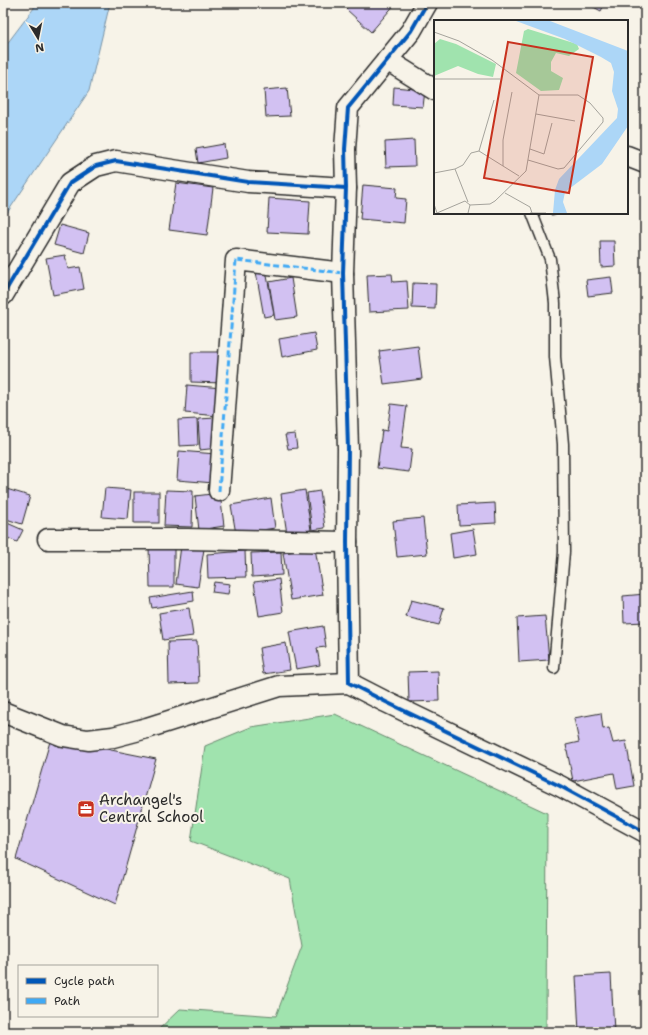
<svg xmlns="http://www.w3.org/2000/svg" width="648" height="1035" viewBox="0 0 648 1035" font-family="'Shantell Sans',sans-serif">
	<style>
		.green { fill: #a0e3ae; stroke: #66876c }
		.water { fill: #acd6f7; stroke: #7892a5 }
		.building { fill: #d2c1f2; stroke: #2b2b2b }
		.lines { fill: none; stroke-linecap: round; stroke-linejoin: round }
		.lane-casing { stroke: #2b2b2b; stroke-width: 13 }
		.street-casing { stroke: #2b2b2b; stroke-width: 23 }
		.lane { stroke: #f7f3e8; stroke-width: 10 }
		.street { stroke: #f7f3e8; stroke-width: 20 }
		.quiet { stroke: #3fa9f5; stroke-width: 3; stroke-dasharray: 6 3; stroke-linecap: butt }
		.cycleway-casing { stroke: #f7f3e8; stroke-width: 6 }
		.cycleway { stroke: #0057b8; stroke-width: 4 }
		.labels { text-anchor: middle; stroke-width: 4; stroke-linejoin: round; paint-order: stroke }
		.poi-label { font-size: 15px; fill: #2b2b2b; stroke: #f7f3e8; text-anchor: start }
		.inset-road { fill: none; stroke: #a5a39c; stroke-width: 1 }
		.view { fill: #c8321e; fill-opacity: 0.15; stroke: #c8321e; stroke-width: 2 }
		.inset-edge { fill: none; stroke: #2b2b2b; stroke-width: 2 }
	</style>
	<rect width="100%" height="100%" fill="#f7f3e8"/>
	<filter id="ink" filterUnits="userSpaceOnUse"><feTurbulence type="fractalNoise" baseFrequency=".025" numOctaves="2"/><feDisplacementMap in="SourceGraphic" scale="8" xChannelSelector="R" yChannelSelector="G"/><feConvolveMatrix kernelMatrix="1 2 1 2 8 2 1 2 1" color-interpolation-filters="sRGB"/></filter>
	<g filter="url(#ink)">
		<path class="green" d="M335,714L547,813L546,1032H156L180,1009L276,1016L302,946L290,879L191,841L205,746L251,727Z"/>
		<path class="water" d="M34,3H110L89,91L3,219V49L34,8Z"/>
		<g class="building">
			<path d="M351,3H396L371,32L346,9Z"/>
			<path d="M586,3H605L601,11Z"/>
			<path d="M394,87L425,90L423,107L393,105Z"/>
			<path d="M287,88L290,116L266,117L264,90Z"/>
			<path d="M414,140L415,166L386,167L385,142Z"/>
			<path d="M224,144L226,158L198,163L196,149Z"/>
			<path d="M176,183L213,188L207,235L169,230Z"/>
			<path d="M363,185L397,188L396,198L406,199L404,223L360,219Z"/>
			<path d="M269,198L310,201L308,234L267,232Z"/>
			<path d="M551,213H572L551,215Z"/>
			<path d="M60,225L89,233L84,253L54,245Z"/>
			<path d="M600,241H614L615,266L601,267Z"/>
			<path d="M65,255L68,269L80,267L84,289L53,295L46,258Z"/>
			<path d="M266,270L274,315L264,317L256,272Z"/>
			<path d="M392,274L393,282L407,281L409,310L369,312L367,275Z"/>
			<path d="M611,277L613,293L588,296L586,280Z"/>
			<path d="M291,278L297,317L275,320L269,282Z"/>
			<path d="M413,283L436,284L435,309L412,308Z"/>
			<path d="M314,333L317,350L282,357L279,339Z"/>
			<path d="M418,346L422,379L384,384L379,351Z"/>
			<path d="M191,352H224V383L191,382Z"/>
			<path d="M187,385L222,388L219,416L185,413Z"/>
			<path d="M391,404L407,406L401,448L412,449L409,472L377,468L382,430L387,431Z"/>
			<path d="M216,418L218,448L200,450L198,419Z"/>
			<path d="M197,419L198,445L179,446L178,420Z"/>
			<path d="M295,434L297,448L288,449L285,435Z"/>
			<path d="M179,451L216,454L214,483L177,480Z"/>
			<path d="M3,488L30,496L22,524L3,518Z"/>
			<path d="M105,488L131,490L128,519L102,517Z"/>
			<path d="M166,490L193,491L192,527L164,526Z"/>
			<path d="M305,490L311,530L287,534L281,494Z"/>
			<path d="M320,491L325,528L312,530L307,493Z"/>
			<rect x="134" y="492" width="25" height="31"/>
			<path d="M220,493L224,526L199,530L195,496Z"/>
			<path d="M271,498L275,528L236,534L231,505Z"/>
			<path d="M495,503L496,523L459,525L458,505Z"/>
			<path d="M423,518L427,554L397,557L393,521Z"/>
			<path d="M5,522L23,530L17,542L3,536V528Z"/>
			<path d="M473,529L477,554L453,558L450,533Z"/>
			<path d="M149,546H174V587H150Z"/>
			<path d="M181,546L204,549L198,587L176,584Z"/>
			<path d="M315,548L323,595L291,600L283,553Z"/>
			<path d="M245,551L246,577L208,578L207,554Z"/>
			<path d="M281,552L282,575L252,577L251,553Z"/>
			<path d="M279,579L283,612L259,616L254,582Z"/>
			<path d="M214,582L230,584L228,594L212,592Z"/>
			<path d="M193,591L194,601L152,608L150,598Z"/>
			<path d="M645,594V622L624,623L623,596Z"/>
			<path d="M411,600L444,608L439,625L406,617Z"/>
			<path d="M189,608L193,636L163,640L159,613Z"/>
			<path d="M545,616L549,660L519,662L517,618Z"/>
			<path d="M323,626L326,647L317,648L320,665L296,669L289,632Z"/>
			<path d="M197,641L199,683L169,684L168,642Z"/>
			<path d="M286,643L290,670L263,674L259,648Z"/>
			<path d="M438,671L439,701L409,702L408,672Z"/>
			<path d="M601,713L603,729L609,728L613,743L626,741L634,786L617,789L614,773L573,781L566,745L579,742L574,718Z"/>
			<path d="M51,738L156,759L115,905L16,859Z"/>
			<path d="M611,974L614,1032H579L576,976Z"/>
		</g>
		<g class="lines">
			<defs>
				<path id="lane" d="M532,213L550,259L555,303V357L563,444L564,552L554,668"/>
				<g id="street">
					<path d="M427,3L411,31L348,108L345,149L346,188L343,273L348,449L347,542L349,683L386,702L560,786L645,832"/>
					<path d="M387,60L435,90"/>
					<path d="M627,156L645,163"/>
					<path d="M3,295L70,183L96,166L116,161L248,182L346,188"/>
					<path d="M219,491L236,260L343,273"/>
					<path d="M48,539H187L347,542"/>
					<path d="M3,712L63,736L88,740L113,737L147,728L279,686L349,683"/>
				</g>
			</defs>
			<use href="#lane" class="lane-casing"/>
			<use href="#street" class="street-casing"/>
			<use href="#lane" class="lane"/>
			<use href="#street" class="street"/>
			<path class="quiet" d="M219,491L236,260L343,273"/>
			<defs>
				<g id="cycleway">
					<path d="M427,3L411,31L348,108L345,149L346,188L343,273L348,449L347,542L349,683L386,702L560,786L645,832"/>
					<path d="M3,295L70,183L96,166L116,161L248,182L346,188"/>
				</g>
			</defs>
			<use href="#cycleway" class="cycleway-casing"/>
			<use href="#cycleway" class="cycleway"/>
		</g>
	</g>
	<defs>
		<symbol id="office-square" viewBox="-11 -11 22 22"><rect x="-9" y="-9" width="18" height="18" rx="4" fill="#c8321e" stroke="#f7f3e8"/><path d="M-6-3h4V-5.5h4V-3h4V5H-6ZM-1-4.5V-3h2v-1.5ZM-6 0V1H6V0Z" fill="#fff"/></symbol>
	</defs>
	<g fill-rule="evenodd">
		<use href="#office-square" x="76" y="799" width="20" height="20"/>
	</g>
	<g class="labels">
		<g class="poi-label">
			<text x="99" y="805">Archangel's<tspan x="99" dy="17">Central School</tspan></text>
		</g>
	</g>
	<g transform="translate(434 20)">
		<rect width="194" height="194" fill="#f7f3e8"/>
		<path d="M94,9L143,24L145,29L135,36L122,33L117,42V51L129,58L125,70L107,71L82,53L90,11ZM6,19L22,24L62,44L59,57L44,54L24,46L0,56V24Z" fill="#a0e3ae"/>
		<path d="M82,1H116L194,31V106L168,144L131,172L129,182L133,193H119L121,170L125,159L183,98L184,89L178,71L180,52L177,43L167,37L131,19Z" fill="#acd6f7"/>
		<path class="inset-road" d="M0,12L25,21L58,40L105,75L92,151L61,181L56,184L36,185M0,59H66M102,94L141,101M96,129L110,134L118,103M45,131L60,80M94,140L124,149L130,148L169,102V98L156,83L144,75H105M69,146V120L78,72M21,149L34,182M0,153L21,149L29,145L37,133L45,131L85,156M71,173L96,187L98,193M0,184L3,193L31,181L36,185L34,193M96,193H112"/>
		<path class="view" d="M74,22L159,37L135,173L50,158Z"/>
		<rect width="194" height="194" class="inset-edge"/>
	</g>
	<rect width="648" height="1035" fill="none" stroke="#f7f3e8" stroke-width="16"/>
	<rect x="8" y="8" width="632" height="1019" fill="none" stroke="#2b2b2b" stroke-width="1.5" filter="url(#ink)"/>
	<rect x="18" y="965" width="140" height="52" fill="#f7f3e8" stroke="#a5a39c"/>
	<rect x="26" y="978" width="20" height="6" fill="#0057b8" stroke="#a5a39c"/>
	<text x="54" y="985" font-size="12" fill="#2b2b2b">Cycle path</text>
	<rect x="26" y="998" width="20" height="6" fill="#3fa9f5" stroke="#a5a39c"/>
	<text x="54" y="1005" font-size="12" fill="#2b2b2b">Path</text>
	<g transform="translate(38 38) rotate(170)" stroke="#f7f3e8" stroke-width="3" paint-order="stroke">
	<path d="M0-3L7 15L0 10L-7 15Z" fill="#2b2b2b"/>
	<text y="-6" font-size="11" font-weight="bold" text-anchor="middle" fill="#2b2b2b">N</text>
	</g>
</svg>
